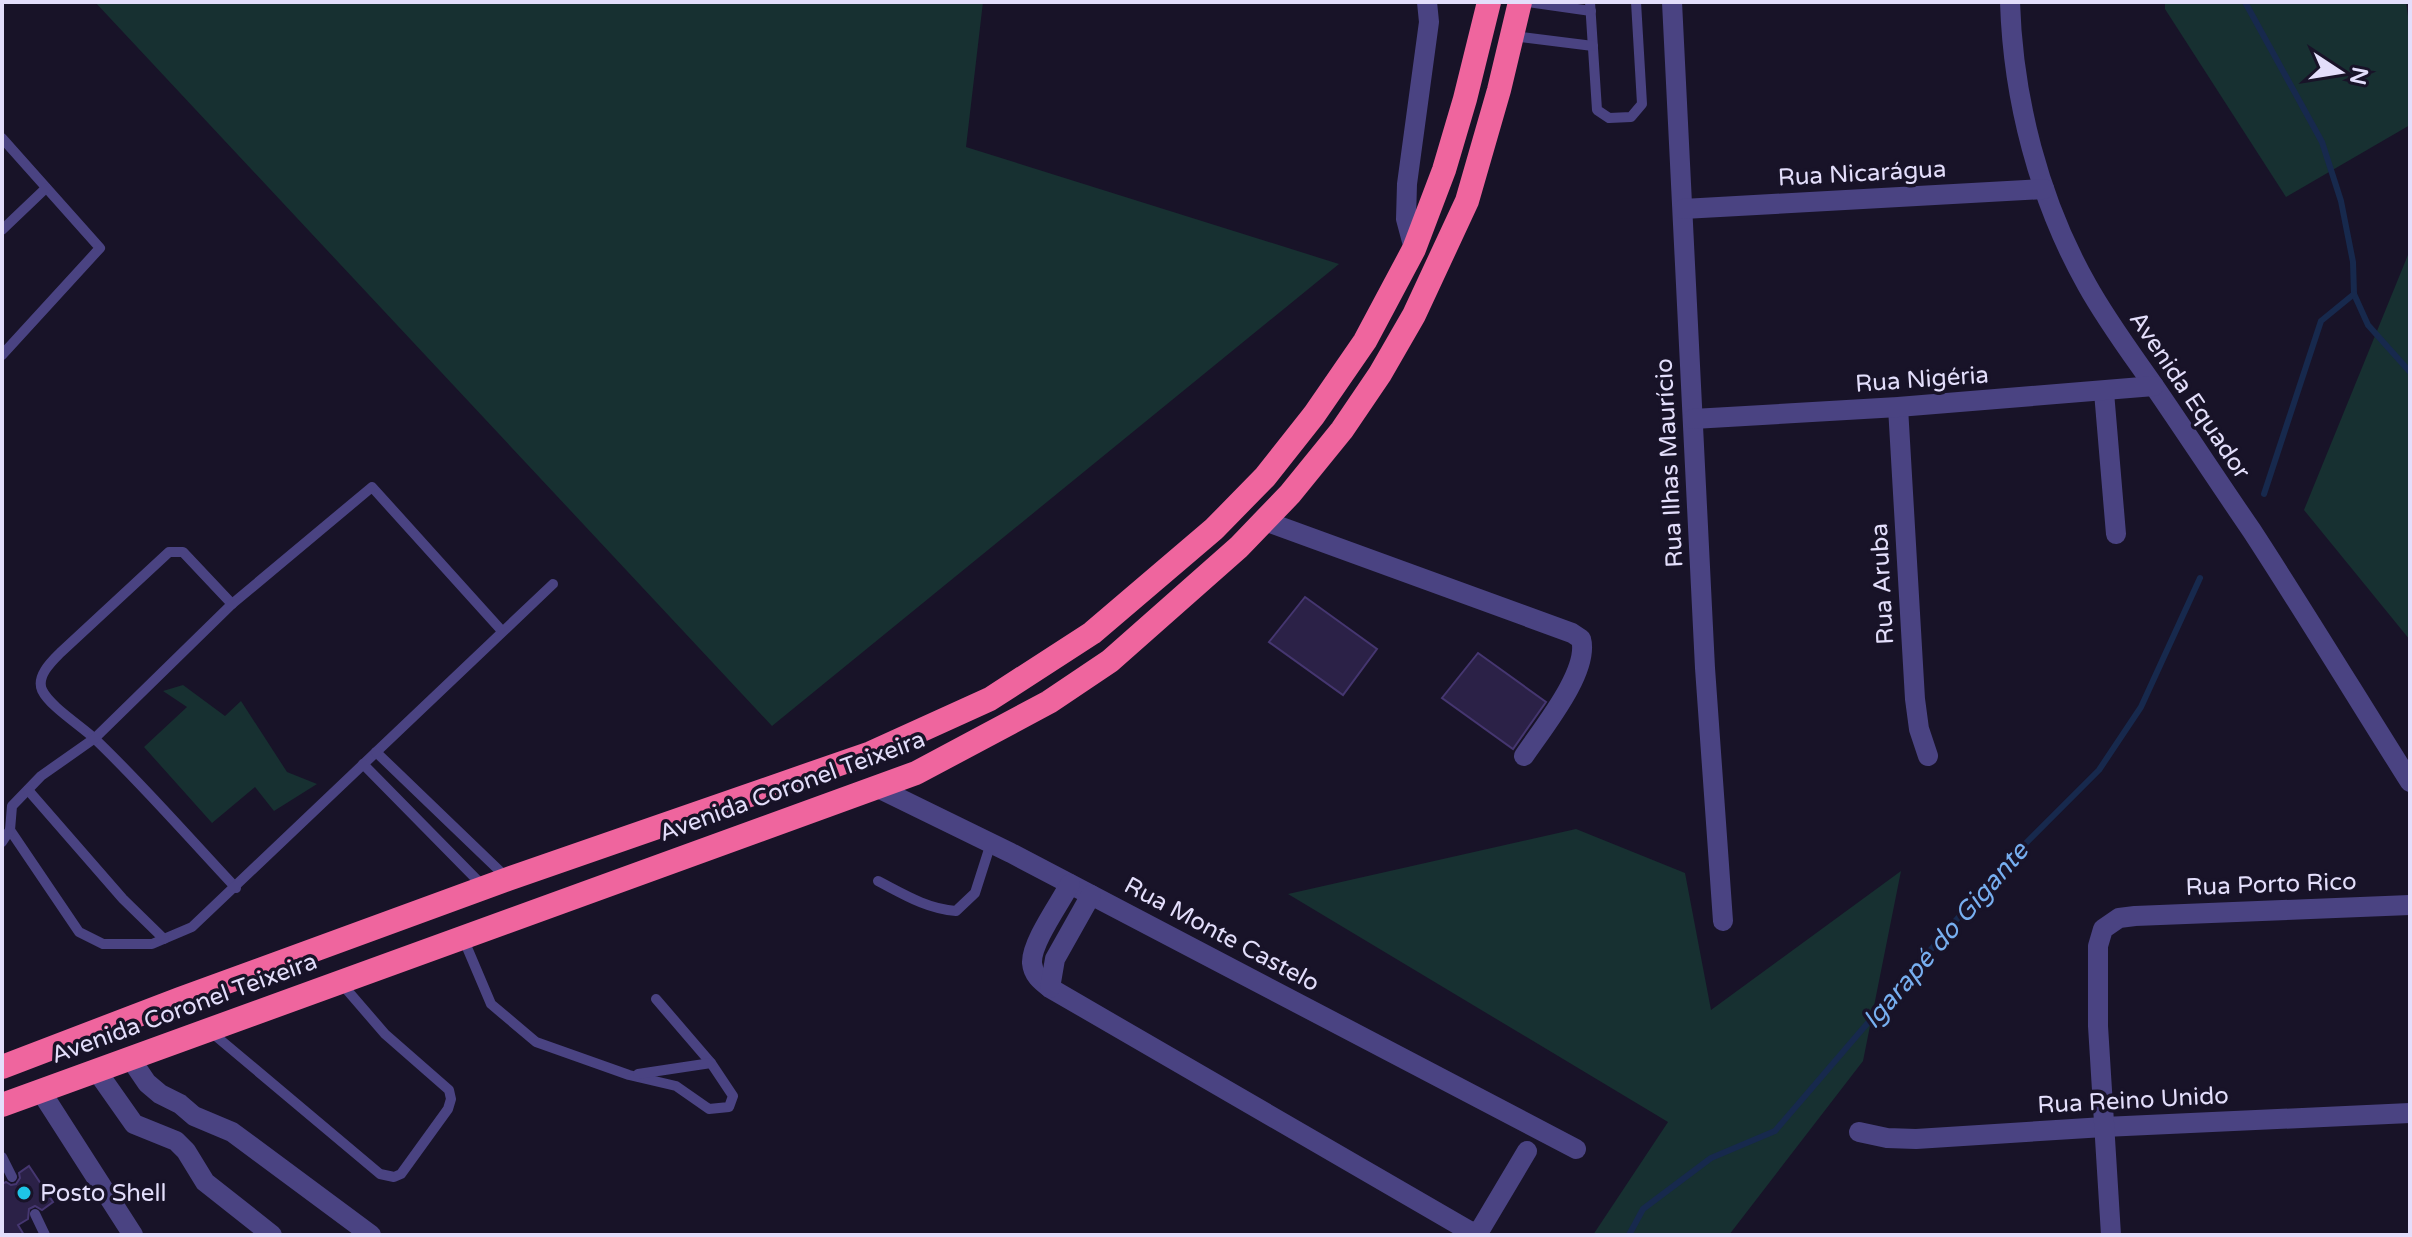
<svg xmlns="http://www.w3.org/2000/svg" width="2412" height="1237" viewBox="0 0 2412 1237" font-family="'Varela Round',sans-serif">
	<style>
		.green { fill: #173031 }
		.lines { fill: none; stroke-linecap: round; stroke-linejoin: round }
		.stream { stroke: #17294d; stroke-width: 6 }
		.building { fill: #2b2147; stroke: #453670; stroke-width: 2 }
		.lane { stroke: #4a4382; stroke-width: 10 }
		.street { stroke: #4a4382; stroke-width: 20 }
		.highway { stroke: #ef659e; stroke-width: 24 }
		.poi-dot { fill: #1ec5e7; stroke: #181328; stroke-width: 3 }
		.labels { text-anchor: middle; stroke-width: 7; stroke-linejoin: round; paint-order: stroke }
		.street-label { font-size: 24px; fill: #e3defb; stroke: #181328 }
		.poi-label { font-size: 24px; fill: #e3defb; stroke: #181328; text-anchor: start }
		.water-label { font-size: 26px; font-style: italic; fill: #77aff0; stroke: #181328 }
	</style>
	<rect width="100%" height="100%" fill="#181328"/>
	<g class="green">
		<path d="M95,2H983L966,147L1339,264L772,726Z"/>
		<path d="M2165,2H2406L2410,31V125L2286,197L2165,9Z"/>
		<path d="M2410,250V640L2304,510Z"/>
		<path d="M183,685L225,716L241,701L287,772L317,784L274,811L255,787L212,823L144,747L187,707L163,691Z"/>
		<path d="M1576,829L1685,873L1711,1010L1901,871L1863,1061L1729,1235H1593L1668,1122L1288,894Z"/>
	</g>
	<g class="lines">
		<g class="stream">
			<path d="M2245,2L2322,142L2341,201L2353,262L2354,294L2368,325L2410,372"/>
			<path d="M2264,494L2321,321L2354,294"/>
			<path d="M1629,1235L1643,1209L1711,1158L1775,1131L2000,869L2099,770L2141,707L2200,578"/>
		</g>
	</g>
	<g class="building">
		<path d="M1305,597L1377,649L1343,695L1269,642Z"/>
		<path d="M1478,653L1546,702L1513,749L1442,698Z"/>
		<path d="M29,1166L53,1202L42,1210L35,1206L29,1209L28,1219L18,1225L24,1235H2V1184L6,1182L11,1185L16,1184L20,1178L19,1173Z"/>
	</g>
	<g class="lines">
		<g class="lane">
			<path d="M1528,2L1591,11"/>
			<path d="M1590,2L1597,110L1609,118L1631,117L1642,104L1636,2"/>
			<path d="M1513,36L1593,46"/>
			<path d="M2,138L100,248L2,355"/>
			<path d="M2,230L46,188"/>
			<path d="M232,604L183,552H169L60,653C52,661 36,676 42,690C50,707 83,727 96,740C145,787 190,839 236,888"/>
			<path d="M502,631L372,487L232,604L95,738L41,776L12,806L10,830L79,932L103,944H152L192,927L553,584"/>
			<path d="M376,752L507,878"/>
			<path d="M363,764L485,888"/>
			<path d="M28,790L123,899L164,939"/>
			<path d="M2,842L10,830"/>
			<path d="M878,881C903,894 927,909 956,911L975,893L991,843"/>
			<path d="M463,938L491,1004L536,1042L629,1075L676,1086L709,1109L729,1107L733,1096L711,1063L656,999"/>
			<path d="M211,1032L380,1174L394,1177L401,1174L448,1109L451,1099L449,1090L385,1034L341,983"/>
			<path d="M638,1074L711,1063"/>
			<path d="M2,1157L12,1177"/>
			<path d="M35,1214L45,1235"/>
		</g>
		<g class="street">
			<path d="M1672,2L1705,668L1723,921"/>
			<path d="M2010,2C2013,99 2039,200 2087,285C2107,321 2131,353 2154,386C2187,434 2219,483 2252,531C2306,614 2357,698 2410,782"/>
			<path d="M1683,209L2044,189"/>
			<path d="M1414,249L1406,219L1407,184L1429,22L1427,2"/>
			<path d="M2104,392L2116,534"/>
			<path d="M1898,407L1915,699L1919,729L1928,756"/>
			<path d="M1693,419L1898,407L2154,386"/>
			<path d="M1265,521L1572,633L1581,639C1590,671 1542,729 1524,756"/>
			<path d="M878,788L1011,853L1576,1149"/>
			<path d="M1070,884C1060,903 1031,943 1032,963C1033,975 1041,981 1050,988L1471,1232L1480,1230L1527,1151"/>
			<path d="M1050,988L1055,959L1091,895"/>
			<path d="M130,1058L147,1083L160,1094L180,1104L194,1116L232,1132L371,1235"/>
			<path d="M96,1070L134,1124L176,1141L186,1151L205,1182L272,1235"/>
			<path d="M40,1090L133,1235"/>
			<path d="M1859,1132L1887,1138L1916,1139L2104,1127L2410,1113"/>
			<path d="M2111,1235L2098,1026V946L2103,929L2119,918L2135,916L2410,905"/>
		</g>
		<g class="highway">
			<path d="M2,1067L180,999L508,879L871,753L990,699L1092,633L1214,529L1265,477L1314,415L1365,341L1414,249L1444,170L1465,99L1489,2"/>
			<path d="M2,1105L916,773L1049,702L1110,661L1239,547L1290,494L1342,430L1380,374L1414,315L1467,201L1499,90L1520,2"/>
		</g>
	</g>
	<circle class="poi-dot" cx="24" cy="1193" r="8"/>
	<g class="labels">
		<g class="street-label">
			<text transform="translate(1862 173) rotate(-3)" y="8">Rua Nicarágua</text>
			<text transform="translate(1922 379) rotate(-4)" y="8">Rua Nigéria</text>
			<text transform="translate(2190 395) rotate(56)" y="8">Avenida Equador</text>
			<text transform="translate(1669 463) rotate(-93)" y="8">Rua Ilhas Maurício</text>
			<text transform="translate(1882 584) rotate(-93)" y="8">Rua Aruba</text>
			<text transform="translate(792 786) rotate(-20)" y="8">Avenida Coronel Teixeira</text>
			<text transform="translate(2271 884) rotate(-2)" y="8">Rua Porto Rico</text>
			<text transform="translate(1222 934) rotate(28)" y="8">Rua Monte Castelo</text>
			<text transform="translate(184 1008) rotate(-20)" y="8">Avenida Coronel Teixeira</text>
			<text transform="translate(2133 1100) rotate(-3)" y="8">Rua Reino Unido</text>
		</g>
		<g class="poi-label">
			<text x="40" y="1201">Posto Shell</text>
		</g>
		<g class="water-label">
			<text transform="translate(1945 935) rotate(-49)" y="9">Igarapé do Gigante</text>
		</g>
	</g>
	<rect width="2412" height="1237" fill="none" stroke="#e3defb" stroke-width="8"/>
	<g transform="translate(2340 72) rotate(102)" stroke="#181328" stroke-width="6" paint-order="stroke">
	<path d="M0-6L14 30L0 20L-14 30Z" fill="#e3defb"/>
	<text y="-12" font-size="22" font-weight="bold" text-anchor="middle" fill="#e3defb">N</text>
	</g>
</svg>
